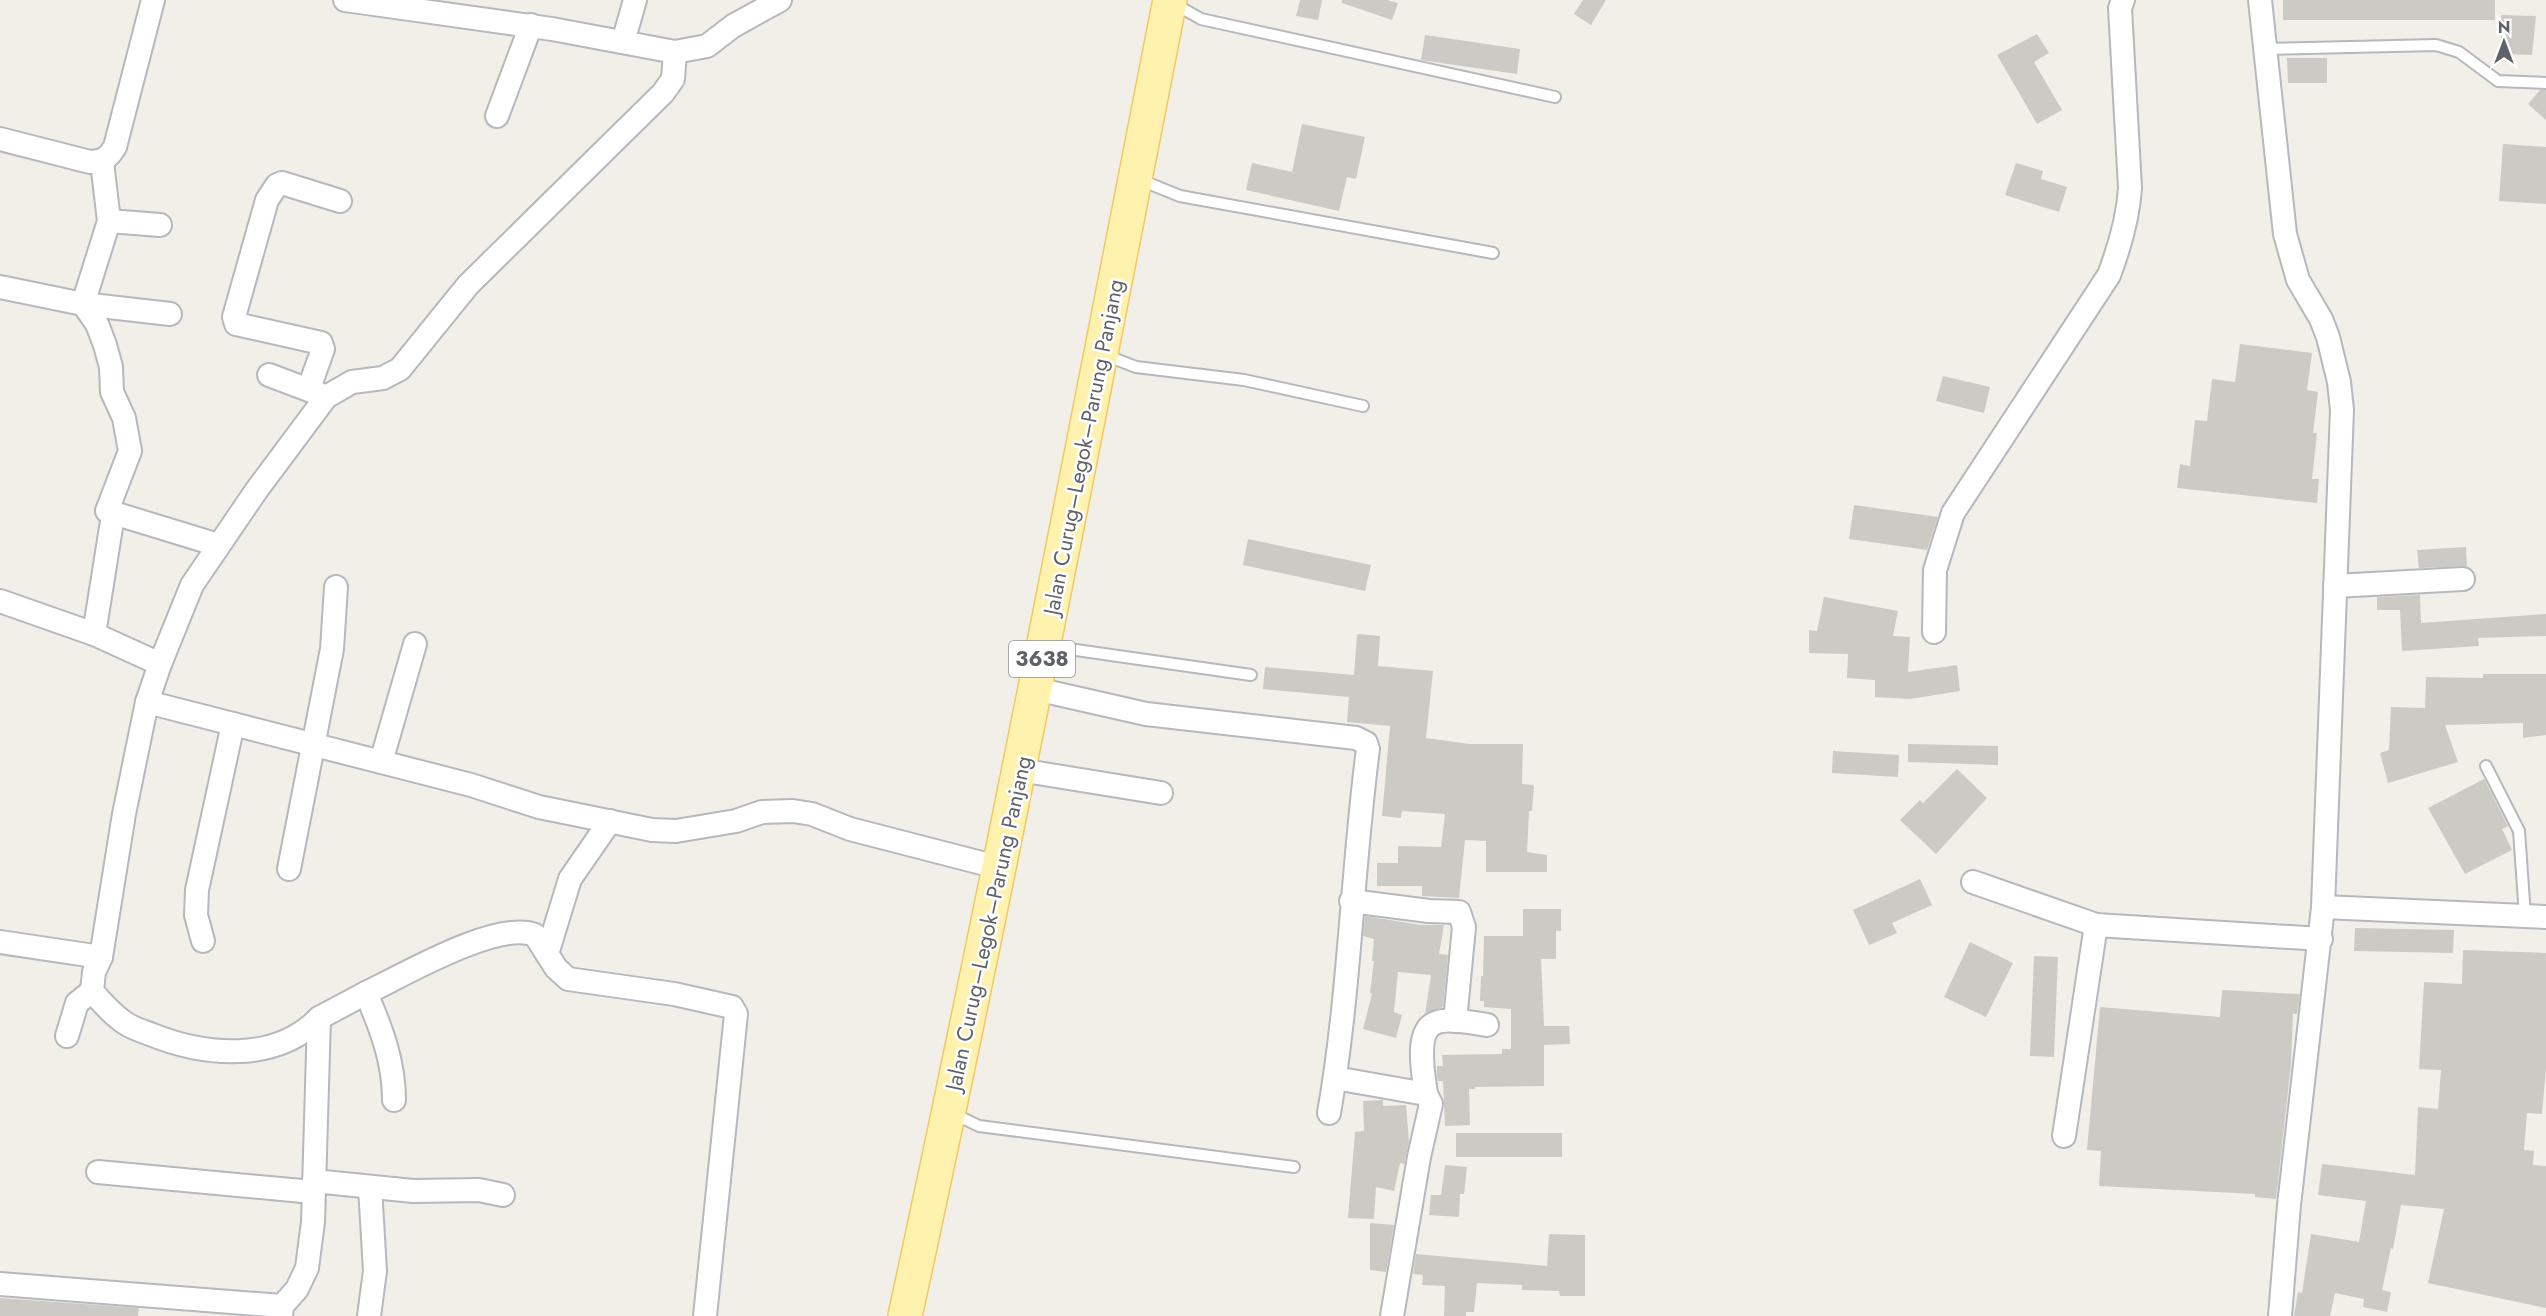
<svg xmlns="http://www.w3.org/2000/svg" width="2546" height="1316" viewBox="0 0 2546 1316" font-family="Jost,sans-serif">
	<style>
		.building { fill: #cccac5 }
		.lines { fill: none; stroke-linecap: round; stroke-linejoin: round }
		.lane-casing { stroke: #b5b8bc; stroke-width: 14 }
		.street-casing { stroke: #b5b8bc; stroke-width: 26 }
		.primary-casing { stroke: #f2c960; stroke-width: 36 }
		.lane { stroke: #fff; stroke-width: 10 }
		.street { stroke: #fff; stroke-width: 22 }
		.primary { stroke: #fff2af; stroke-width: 33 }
		.labels { text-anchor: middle; stroke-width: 5; stroke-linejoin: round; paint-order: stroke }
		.shield { fill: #fff; stroke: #8f9295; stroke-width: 1.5 }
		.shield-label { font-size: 21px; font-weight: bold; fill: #5f6368 }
		.street-label { font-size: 22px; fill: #5f6368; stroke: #fff }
	</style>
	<rect width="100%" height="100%" fill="#f1efe8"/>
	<g class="building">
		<path d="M1300,0H1322L1318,20L1296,16Z"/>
		<path d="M1342,0H1387L1398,3L1392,20L1342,3Z"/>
		<path d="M1583,0H1606L1591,25L1574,14Z"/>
		<rect x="2283" y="0" width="212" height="20"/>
		<path d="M2501,15L2536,16L2532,55L2501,54Z"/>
		<path d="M2037,34L2049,53L2034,62L2062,110L2037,124L1997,55Z"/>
		<path d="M1425,35L1520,49L1517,74L1421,60Z"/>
		<path d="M2287,58H2327V83H2288Z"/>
		<path d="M2540,90H2546V120L2528,104Z"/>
		<path d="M1302,124L1365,137L1356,179L1347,177L1339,211L1246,190L1252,163L1292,172Z"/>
		<path d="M2503,144L2546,147V204L2499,201Z"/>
		<path d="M2016,163L2043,171L2041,179L2067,187L2059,212L2005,195Z"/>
		<path d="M2240,344L2312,353L2307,390L2318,392L2313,433H2317L2312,479H2319L2317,503L2177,488L2180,464L2190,466L2195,420L2207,421L2212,379L2235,382Z"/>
		<path d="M1943,376L1990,387L1984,413L1936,401Z"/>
		<path d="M1854,505L1938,517L1927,550L1849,539Z"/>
		<path d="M1248,539L1371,565L1365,591L1243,565Z"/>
		<path d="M2466,547L2467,566L2419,568L2417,550Z"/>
		<path d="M2420,595L2421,623L2546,614V636L2478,638L2479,646L2402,651L2400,610H2377V597Z"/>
		<path d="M1824,597L1898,611L1893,636L1910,637L1908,672L1957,665L1960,691L1910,699L1875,697V680L1847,678L1848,654L1809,653V630L1817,631Z"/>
		<path d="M1357,634L1380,636L1378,666L1433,671L1426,738L1470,744H1523L1522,784L1534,785L1532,811H1529L1527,852L1547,855V872H1486V841L1465,840L1459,898L1422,896V886H1377V863H1398V846L1441,847L1445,814L1402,811L1401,818L1382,816L1390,726L1347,722L1349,697L1263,689L1265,667L1354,675Z"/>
		<path d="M2483,674H2546V735L2523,738V723L2445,725L2458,762L2388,783L2380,753L2389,750L2391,707L2425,708L2426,677L2483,678Z"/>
		<path d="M1908,744L1998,746V765L1908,762Z"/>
		<path d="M1833,751L1899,755L1898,777L1832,773Z"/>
		<path d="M1957,769L1987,798L1936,854L1900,820L1920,800L1923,803Z"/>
		<path d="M2484,779L2508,826L2502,829L2512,850L2465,874L2428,808Z"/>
		<path d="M1920,879L1932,905L1892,923L1897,933L1869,945L1853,910Z"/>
		<path d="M1523,909H1561V931H1556V959H1541L1544,1026H1569L1570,1044L1544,1045V1086L1475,1087V1089H1469L1470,1125L1445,1126L1443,1081H1438L1437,1075V1066H1443L1442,1055L1502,1054V1049H1511V1009L1484,1007V1001H1480L1481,976H1483L1484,936H1523Z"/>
		<path d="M1365,916L1421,925H1444L1439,954L1448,955L1443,1007L1425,1014L1431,975L1398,972L1394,1012L1402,1015L1396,1038L1363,1029L1372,994L1370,993L1374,961H1372L1374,939L1363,936Z"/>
		<path d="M2355,928L2454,930L2453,953L2354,951Z"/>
		<path d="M1970,942L2013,963L1986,1017L1944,997Z"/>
		<path d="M2463,950L2546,953V1068L2542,1114L2527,1113L2524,1150L2534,1151L2533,1165L2546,1166V1308L2428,1283L2444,1209L2401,1205L2393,1249L2391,1248L2382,1290L2391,1292L2387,1312L2363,1307L2364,1299L2335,1293L2330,1316H2294L2298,1292L2302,1293L2311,1234L2359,1242L2366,1201L2318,1195L2322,1164L2415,1175L2418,1107L2438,1109L2441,1070L2419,1069L2424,982L2462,984Z"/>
		<path d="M2034,956L2058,957L2054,1057L2030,1056Z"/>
		<path d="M2222,990L2300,994L2297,1014H2293L2291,1064L2276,1199L2255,1197V1194L2099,1186L2101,1151L2087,1150L2100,1007L2220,1017Z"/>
		<path d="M1383,1100V1106L1406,1105L1409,1142L1404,1164L1400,1163L1394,1191L1376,1187L1374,1219L1348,1218L1355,1132L1364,1131L1363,1101Z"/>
		<rect x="1456" y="1133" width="106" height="24"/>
		<path d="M1445,1165L1467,1167L1464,1194H1460L1459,1217L1429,1215L1431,1195H1441Z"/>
		<path d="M1370,1223L1394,1225L1386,1272L1370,1270Z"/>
		<path d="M1549,1234L1585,1235V1296H1560L1559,1291L1522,1290V1285L1477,1283L1474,1312H1466V1316H1444L1445,1286L1422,1285L1423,1275L1413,1274L1416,1254L1547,1266Z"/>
		<path d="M0,1298L139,1308L138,1316H0Z"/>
	</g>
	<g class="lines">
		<defs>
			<g id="lane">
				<path d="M1173,3L1201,19L1555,97"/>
				<path d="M2264,49L2436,45L2459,52L2498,81L2546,83"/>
				<path d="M1138,179L1180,196L1493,253"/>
				<path d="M1105,355L1136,367L1244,380L1363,406"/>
				<path d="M1048,646L1251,675"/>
				<path d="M2486,766L2519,831L2525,916"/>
				<path d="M952,1113L979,1126L1294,1167"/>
			</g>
			<g id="street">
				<path d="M345,0L552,29L675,52L707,46L733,26L780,0"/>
				<path d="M2260,0L2285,234L2298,280L2321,319L2328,337L2339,382L2342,410L2323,907L2289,1205L2280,1316"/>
				<path d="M623,42L635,0"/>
				<path d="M497,116L531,25"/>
				<path d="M0,139L90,162C104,161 108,158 115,147L153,0"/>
				<path d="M102,162L109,221L83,304L97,324L105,345L111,367L112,392L124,418L130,451L107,511L218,545"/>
				<path d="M109,221L160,225"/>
				<path d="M0,287L83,304L170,314"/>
				<path d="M269,375L322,395"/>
				<path d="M309,388L323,349L321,343L236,324L234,317L267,200L277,185L282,183L340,201"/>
				<path d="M2335,586L2463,579"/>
				<path d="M0,601L94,634L160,664"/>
				<path d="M1934,632L1935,570L1953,513L2109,275C2120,246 2128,219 2130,188L2120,8L2123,0"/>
				<path d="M94,634L113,515"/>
				<path d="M1036,689L1146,714L1356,738L1366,743L1368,749C1352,870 1350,993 1329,1113"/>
				<path d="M147,702L471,785L539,807L652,830L676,831L736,821L762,812L793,811L812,814L850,829L997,867"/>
				<path d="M381,762L415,644"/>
				<path d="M1019,770L1161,793"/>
				<path d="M289,869L332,649L336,587"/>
				<path d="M1973,882L2096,925L2321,939"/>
				<path d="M1351,901L1429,911L1459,912L1464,927L1455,1021"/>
				<path d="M2323,907L2546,917"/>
				<path d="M203,941L196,915L197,890L233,724"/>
				<path d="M0,942L101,957"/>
				<path d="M547,954L570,879L610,821"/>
				<path d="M366,993C404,975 497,920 535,935L556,968L568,979L674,994L732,1007L736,1014L705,1316"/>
				<path d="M319,1018L366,993C381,1028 394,1061 394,1100"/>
				<path d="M67,1036L77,1003L92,991"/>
				<path d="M1335,1078L1426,1094L1431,1104L1419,1157L1392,1316"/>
				<path d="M1426,1094C1424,1077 1414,1032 1435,1023C1449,1017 1472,1023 1487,1025"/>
				<path d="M2064,1136L2096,925"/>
				<path d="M98,1172L313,1192"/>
				<path d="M314,1181L413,1191L479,1190L503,1195"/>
				<path d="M0,1284L282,1306"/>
				<path d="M281,1316L282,1306L297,1289L307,1268L313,1222L319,1018C276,1063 204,1056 150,1034C142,1031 132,1028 125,1023C112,1014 102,1003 92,991L94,972L101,957L124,814L147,702L160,664L192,585L256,491L326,397L352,382L383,378L400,369L468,285L663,93L673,79L675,52"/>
				<path d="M369,1316L375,1271L370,1187"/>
			</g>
			<path id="primary" d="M905,1316C1000,879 1084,439 1170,0"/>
		</defs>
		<use href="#lane" class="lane-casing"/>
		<use href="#street" class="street-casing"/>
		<use href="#primary" class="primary-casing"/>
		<use href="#lane" class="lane"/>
		<use href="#street" class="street"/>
		<use href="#primary" class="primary"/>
	</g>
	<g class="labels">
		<rect class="shield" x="1009" y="641" width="66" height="36" rx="4.5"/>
		<g class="shield-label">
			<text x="1042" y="666">3638</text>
		</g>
		<g class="street-label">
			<text transform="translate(1083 447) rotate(-79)" y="8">Jalan Curug–Legok–Parung Panjang</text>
			<text transform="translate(988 923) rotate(-78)" y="8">Jalan Curug–Legok–Parung Panjang</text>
		</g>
	</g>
	<g transform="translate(2504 42)" stroke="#ffffff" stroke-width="4.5" paint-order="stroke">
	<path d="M0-4.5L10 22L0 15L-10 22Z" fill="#5f6368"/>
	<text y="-9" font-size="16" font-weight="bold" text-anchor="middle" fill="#5f6368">N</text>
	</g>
</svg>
